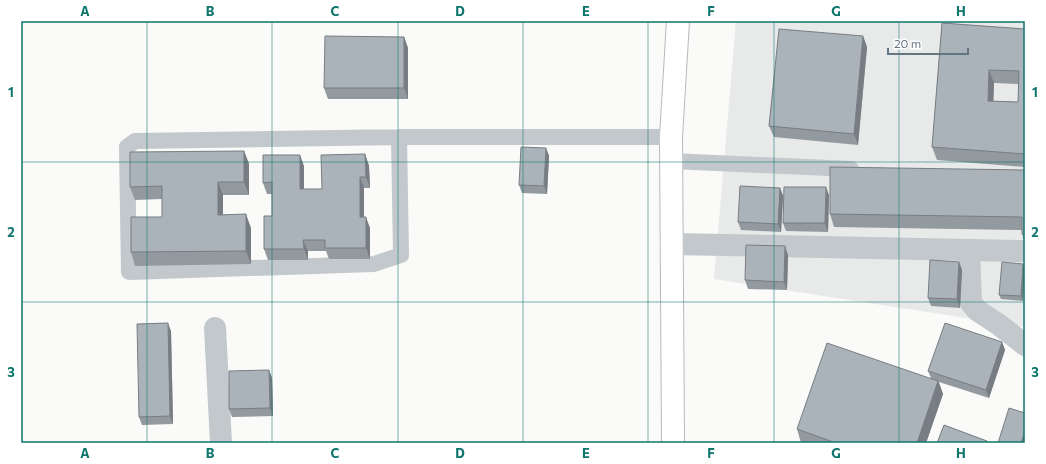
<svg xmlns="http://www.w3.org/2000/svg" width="1046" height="464" viewBox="0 0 1046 464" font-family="Commissioner,sans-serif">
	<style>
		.built { fill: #e8e9e9 }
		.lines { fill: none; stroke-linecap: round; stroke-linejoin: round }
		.secondary-casing { stroke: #b3babf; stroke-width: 24 }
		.lane { stroke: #c3c8cc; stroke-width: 16 }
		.street { stroke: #c3c8cc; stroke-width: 22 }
		.secondary { stroke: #fff; stroke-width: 22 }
		.wall { fill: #929a9f; fill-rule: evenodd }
		.shaded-wall { fill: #777d82 }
		.building { fill: #aab3b9; stroke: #777d82; fill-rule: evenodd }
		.grid { fill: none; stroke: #0f766e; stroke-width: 1; stroke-opacity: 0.55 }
		.neatline { fill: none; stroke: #0f766e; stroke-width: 1.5 }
		.grid-label { font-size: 13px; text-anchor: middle; font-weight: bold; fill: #0f766e }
	</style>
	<rect width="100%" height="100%" fill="#fafaf8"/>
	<path class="built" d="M736,21H1025V327L714,279Z"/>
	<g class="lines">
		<defs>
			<path id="secondary" d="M673,443L671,137L678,21"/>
		</defs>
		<use href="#secondary" class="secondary-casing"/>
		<g class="lane">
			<path d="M399,137L401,255L374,264L129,272L127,147L135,141L399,137H671"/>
			<path d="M671,161L851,169"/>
		</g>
		<g class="street">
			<path d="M671,244L1020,251"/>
			<path d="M969,250L971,303L978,311L998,324L1025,345"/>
			<path d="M215,328L221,443"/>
		</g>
		<use href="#secondary" class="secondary"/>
	</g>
	<g class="wall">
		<path d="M942,23L1025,29V167L937,160L932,147ZM994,83L1019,84L1018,102L993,101Z"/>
		<path d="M863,36L867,47L858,145L774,137L769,126Z"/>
		<path d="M404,37L408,48V99H328L324,88Z"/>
		<path d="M546,148L549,156L547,194L522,193L519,185Z"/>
		<path d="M244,151L249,164V195H223V215L251,228V264L135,266L131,252L162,217V199L135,200L130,187Z"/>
		<path d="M365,154L369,166L370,188H364V217L370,228V259H329L326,251H308V260H268L264,249L272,216V194H267L263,183L304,166V189H322Z"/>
		<path d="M1025,170V243L1022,234V230L834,227L830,214Z"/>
		<path d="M780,188L783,196L781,232L741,230L738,222Z"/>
		<path d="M829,195L828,232L786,231L783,223Z"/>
		<path d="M788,255L787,290L748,289L745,280Z"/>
		<path d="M959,262L962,270L960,308L931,306L928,298Z"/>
		<path d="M1023,264V301L1001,299L999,295Z"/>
		<path d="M171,331L173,424L142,425L139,417Z"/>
		<path d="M1002,342L1005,350L989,398L939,382L943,394L926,443H801L797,429L931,378L928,371Z"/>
		<path d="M269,370L272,378L273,416L232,417L229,409Z"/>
	</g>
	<g class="shaded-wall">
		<path d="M863,36L867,47L858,145L854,134Z"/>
		<path d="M404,37L408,48V99L404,88Z"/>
		<path d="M989,70L994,83L993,114L988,101Z"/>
		<path d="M546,148L549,156L547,194L544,186Z"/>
		<path d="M244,151L249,164V195L244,182Z"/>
		<path d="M365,154L369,166L370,188L366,177Z"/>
		<path d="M300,155L304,166V200L300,189Z"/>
		<path d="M360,177L364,188V228L360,217Z"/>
		<path d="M218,182L223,195V228L218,215Z"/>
		<path d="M826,187L829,195L828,232L825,223Z"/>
		<path d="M780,188L783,196L781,232L778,224Z"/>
		<path d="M246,214L251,228V264L246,251Z"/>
		<path d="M366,217L370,228V259L366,248Z"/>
		<path d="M303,240L308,251V260L304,249Z"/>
		<path d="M785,246L788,255L787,290L784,282Z"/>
		<path d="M959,262L962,270L960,308L957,299Z"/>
		<path d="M1023,264L1025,269L1023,301L1021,296Z"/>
		<path d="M168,323L171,331L173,424L170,416Z"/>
		<path d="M1002,342L1005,350L989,398L986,390Z"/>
		<path d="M269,370L272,378L273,416L270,408Z"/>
		<path d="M938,381L943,394L926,443H917Z"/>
		<path d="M1025,431V443H1021Z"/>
	</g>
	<g class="building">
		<path d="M942,23L1025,29V154L932,147ZM989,70L1019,71L1018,102L988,101Z"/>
		<path d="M779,29L863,36L854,134L769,126Z"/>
		<path d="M325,36L404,37V88H324Z"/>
		<path d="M521,147L546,148L544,186L519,185Z"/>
		<path d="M244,151V182H218V215L246,214V251L131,252V217H162V186L130,187V152Z"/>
		<path d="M365,154L366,177H360V217H366V248H325V240H303L304,249H264V216H272V182L263,183V155H300V189H322L321,155Z"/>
		<path d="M830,167L1025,170V234H1022V217L830,214Z"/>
		<path d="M740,186L780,188L778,224L738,222Z"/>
		<path d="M784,187H826L825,223H783Z"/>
		<path d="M746,245L785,246L784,282L745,280Z"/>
		<path d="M930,260L959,262L957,299L928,298Z"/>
		<path d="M1002,262L1023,264L1021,296L999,295Z"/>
		<path d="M168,323L170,416L139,417L137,324Z"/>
		<path d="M945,323L1002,342L986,390L928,371Z"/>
		<path d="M827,343L938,381L917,443H836L797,429Z"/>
		<path d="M269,370L270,408L229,409V371Z"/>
		<path d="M1009,408L1025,413V431L1021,443H998Z"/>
		<path d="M944,425L987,441L986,443H937Z"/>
	</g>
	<path class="grid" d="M147,21V443M272,21V443M398,21V443M523,21V443M648,21V443M774,21V443M899,21V443M21,162H1025M21,302H1025"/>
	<rect width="1046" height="464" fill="none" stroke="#ffffff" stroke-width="44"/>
	<path d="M888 48v6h80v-6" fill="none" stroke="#657683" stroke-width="2"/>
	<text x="894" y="48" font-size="12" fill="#657683" stroke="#ffffff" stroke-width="3" paint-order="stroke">20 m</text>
	<rect x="22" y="22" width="1002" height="420" class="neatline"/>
	<g class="grid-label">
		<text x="85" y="16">A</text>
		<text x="210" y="16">B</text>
		<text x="335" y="16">C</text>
		<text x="460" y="16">D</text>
		<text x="586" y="16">E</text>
		<text x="711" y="16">F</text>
		<text x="836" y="16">G</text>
		<text x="961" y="16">H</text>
		<text x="11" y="97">1</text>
		<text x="1035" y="97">1</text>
		<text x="11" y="237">2</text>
		<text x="1035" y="237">2</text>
		<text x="11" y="377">3</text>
		<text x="1035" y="377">3</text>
		<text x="85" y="458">A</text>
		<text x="210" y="458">B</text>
		<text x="335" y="458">C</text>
		<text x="460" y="458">D</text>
		<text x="586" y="458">E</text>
		<text x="711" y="458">F</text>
		<text x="836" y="458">G</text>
		<text x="961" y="458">H</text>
	</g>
</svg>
